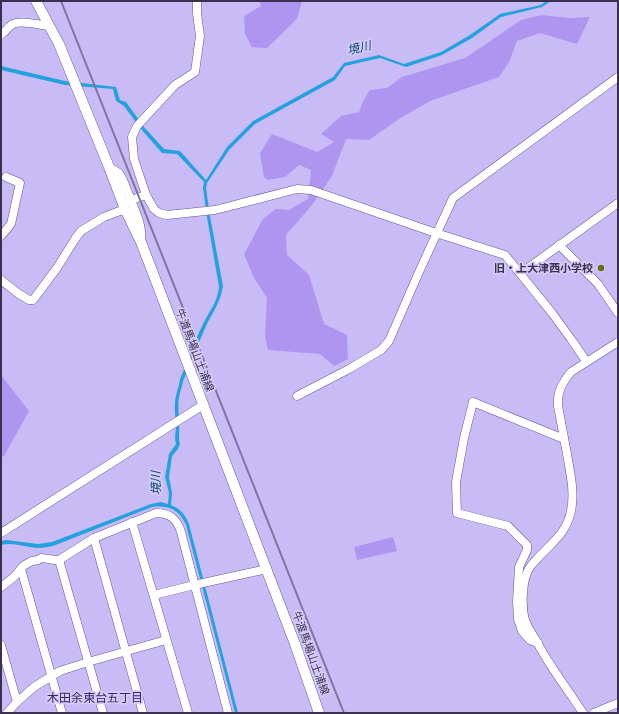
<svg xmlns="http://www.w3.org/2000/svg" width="619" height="714" viewBox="0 0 619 714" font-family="'PT Sans Narrow','Noto Sans JP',sans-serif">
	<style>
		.green { fill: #ae95f0 }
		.water { fill: #23a2de }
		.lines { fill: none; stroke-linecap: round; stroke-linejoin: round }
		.minor-casing { stroke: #695698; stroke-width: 9 }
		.major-casing { stroke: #695698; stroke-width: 11 }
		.minor { stroke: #fff; stroke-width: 8 }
		.major { stroke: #fff; stroke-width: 10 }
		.rail { stroke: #7f74a0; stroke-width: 2 }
		.poi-dot { fill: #656e16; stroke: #d5cbf8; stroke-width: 1.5 }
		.labels { text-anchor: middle; stroke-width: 3.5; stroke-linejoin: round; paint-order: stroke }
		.poi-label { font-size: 11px; font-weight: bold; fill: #39314f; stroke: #d5cbf8; text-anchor: end }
		.street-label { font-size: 11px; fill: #39314f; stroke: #d5cbf8 }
		.water-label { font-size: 12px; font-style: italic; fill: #094c6b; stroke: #d5cbf8 }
		.neighbourhood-label { font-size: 12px; fill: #392562; stroke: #d5cbf8 }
	</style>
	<rect width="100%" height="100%" fill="#c9bbf6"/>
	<g class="green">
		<path d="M260,1H302L297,19L267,48L252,47L245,34L244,16L261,6Z"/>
		<path d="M542,15L569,18L590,17L577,44L540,33L517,41L509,62L499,77L430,101L399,119L369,140L346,139L332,176L312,205L286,235L287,255L309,275L324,324L347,335L348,359L334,366L320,354L268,350L265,336L267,298L254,278L244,254L263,219L276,209L289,210L308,199L311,170L299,165L285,177L268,180L264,177L260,153L272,134L317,152L334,142L321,134L341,116L359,112L363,101L370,90L387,88L402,77L465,58L483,46L521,20Z"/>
		<path d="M1,375L29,411L4,456L1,457Z"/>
		<path d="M393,537L397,551L357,560L354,547Z"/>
	</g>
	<path class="water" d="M546,1H551L542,7L501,17L472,38L442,55L406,67L380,58L345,66L335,80L255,124L229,150L207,183L206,188L210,216L223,286C220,304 213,311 206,326C198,344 191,362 183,381C183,385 181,388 180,393C177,403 179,414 179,425C180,431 178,437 180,444L178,449L172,456L169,477L172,493L171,505C180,509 185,514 189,524L238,713H235L186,525C179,509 168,505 152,507L53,546C47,547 42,548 37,548C25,547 13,542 1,545V541L6,540L38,544L52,542L151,504L161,502L168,504L169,493L165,477L169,454L176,444C174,438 176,432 176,426C176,418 174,411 175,404C175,395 179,388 180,379C188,361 194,342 203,324C210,310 217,303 219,287L207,217L203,188L204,182L177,154L162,153L141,129L124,106L116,101L113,89L65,85L1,70V66L65,81L116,87L120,100L126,102L144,127L164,149L180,151L206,180L227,147L253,121L333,77L344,63L379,55L404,64L441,52L470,35L500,14L541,5Z"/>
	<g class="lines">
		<defs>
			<g id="minor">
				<path d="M197,1V13L200,36L195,72L175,85L137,126L132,137L134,159L146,195L154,209L159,213L167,215L215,210L297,189L311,190L436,233L505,255L552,313L571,339L586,361"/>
				<path d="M1,35C6,32 8,26 13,24C21,20 40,25 49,26"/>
				<path d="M109,167L119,173L123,180L131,200L146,195"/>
				<path d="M131,200C136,213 143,227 141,241"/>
				<path d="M1,236L11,224L20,183L6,177"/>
				<path d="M559,245L598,284L618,313"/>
				<path d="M521,273L618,203"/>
				<path d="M1,280L19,294L29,300H33L57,268L75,239L81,231L104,217L125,209"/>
				<path d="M297,396L349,369L381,350L389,341L419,272L453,198L618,77"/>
				<path d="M132,522L188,713"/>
				<path d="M1,533L203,405"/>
				<path d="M94,538L143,713"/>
				<path d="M59,560L103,713"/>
				<path d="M21,569L62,713"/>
				<path d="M1,587L14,577L23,566L32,561L38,560L41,558L49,559L55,560H59L94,538L156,513C170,513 177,519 181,532L228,713"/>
				<path d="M154,595L194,585L267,569"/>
				<path d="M538,643L530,640L522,631L518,619L517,602L519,567L527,550V545L508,526L457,513L456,482L464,438L473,402L564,439"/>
				<path d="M1,645L17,702"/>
				<path d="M7,713L17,702L34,687L60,671L88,662L166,640"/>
				<path d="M583,713C568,690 551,668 538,644C534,636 528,629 525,620C521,606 522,578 530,567C545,547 566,537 571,511C575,492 570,472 567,454C564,438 561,422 558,406C557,392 562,383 571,372L618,342"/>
				<path d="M594,713L618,703"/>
			</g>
			<path id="major" d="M36,1L59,44L109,167L125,209L141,242L295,644L319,713"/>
		</defs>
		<use href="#minor" class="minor-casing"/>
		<use href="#major" class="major-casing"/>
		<use href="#minor" class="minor"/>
		<use href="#major" class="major"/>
		<path class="rail" d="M61,1L344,713"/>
	</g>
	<circle class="poi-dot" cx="601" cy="268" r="4"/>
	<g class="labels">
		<g class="poi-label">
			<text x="593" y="272">旧・上大津西小学校</text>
		</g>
		<g class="street-label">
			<text transform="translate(195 350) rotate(69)" y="4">牛渡馬場山土浦線</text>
			<text transform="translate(311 653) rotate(70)" y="4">牛渡馬場山土浦線</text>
		</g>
		<g class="water-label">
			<text transform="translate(359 48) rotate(-13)" y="4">境川</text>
			<text transform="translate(156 483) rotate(-91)" y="4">境川</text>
		</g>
		<g class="neighbourhood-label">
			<text x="95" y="702">木田余東台五丁目</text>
		</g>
	</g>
	<rect width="619" height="714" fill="none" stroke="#39314f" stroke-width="4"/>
</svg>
